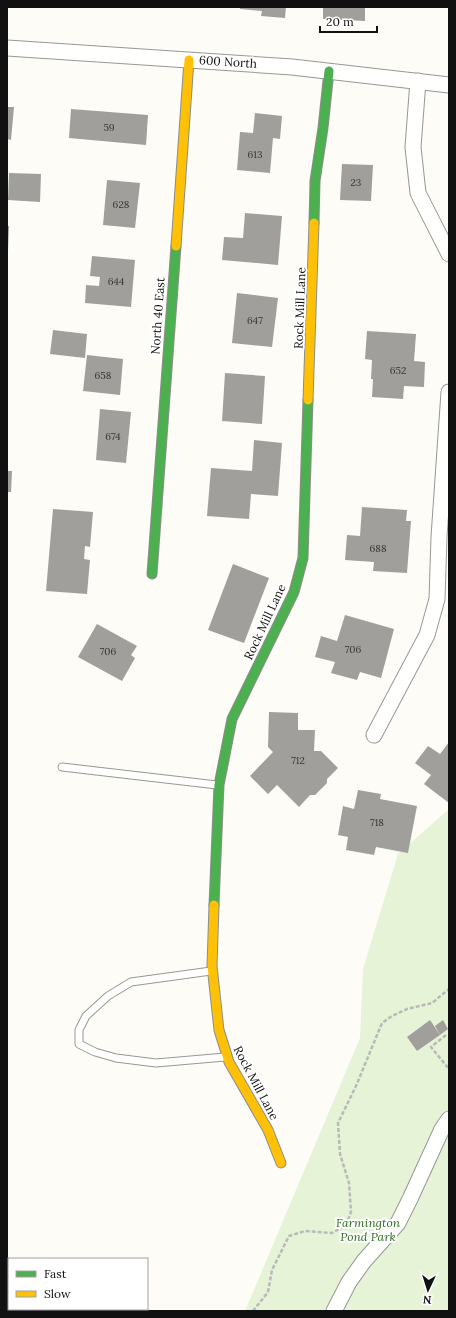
<svg xmlns="http://www.w3.org/2000/svg" width="456" height="1318" viewBox="0 0 456 1318" font-family="Lora,serif">
	<style>
		.green { fill: #e7f3d7 }
		.building { fill: #a19f9c }
		.lines { fill: none; stroke-linecap: round; stroke-linejoin: round }
		.lane-casing { stroke: #979795; stroke-width: 9 }
		.street-casing { stroke: #979795; stroke-width: 17 }
		.fast-casing { stroke: #8e8d8b; stroke-width: 11 }
		.slow-casing { stroke: #8e8d8b; stroke-width: 11 }
		.path { stroke: #b9b9b8; stroke-width: 2.5; stroke-dasharray: 4 2; stroke-linecap: butt }
		.lane { stroke: #fffffe; stroke-width: 7 }
		.street { stroke: #fffffe; stroke-width: 15 }
		.fast { stroke: #4caf50; stroke-width: 9 }
		.slow { stroke: #ffc107; stroke-width: 9 }
		.labels { text-anchor: middle; stroke-width: 4; stroke-linejoin: round; paint-order: stroke }
		.number-label { font-size: 10px; fill: #353434 }
		.street-label { font-size: 12px; fill: #111; stroke: #fff }
		.park-label { font-size: 12px; font-style: italic; fill: #2f6b1f; stroke: #fff }
	</style>
	<rect width="100%" height="100%" fill="#fdfcf7"/>
	<path class="green" d="M449,809V1311H245L360,1038L363,969L398,854Z"/>
	<g class="building">
		<path d="M240,7H286L285,18L261,16L262,11L240,9Z"/>
		<path d="M323,7H365V21L323,19Z"/>
		<path d="M7,107H14L11,140L7,139Z"/>
		<path d="M71,109L148,115L146,145L69,138Z"/>
		<path d="M255,113L282,116L280,139L273,138L270,173L237,170L240,132L253,133Z"/>
		<path d="M342,164L373,165L371,201L340,200Z"/>
		<path d="M9,173L41,174L40,202L8,200Z"/>
		<path d="M107,180L140,183L135,228L103,225Z"/>
		<path d="M245,213L282,216L278,265L222,260L224,237L243,238Z"/>
		<path d="M7,226H9L8,251H7Z"/>
		<path d="M92,256L135,260L131,307L85,303L86,285L99,286L100,277L90,276Z"/>
		<path d="M237,293L278,298L272,347L232,343Z"/>
		<path d="M53,330L87,334L85,358L50,354Z"/>
		<path d="M367,331L416,334L414,361L425,362L424,387L404,386L403,399L372,397L373,379H371L372,360L365,359Z"/>
		<path d="M87,355L123,359L120,395L83,391Z"/>
		<path d="M225,373L265,376L262,424L222,421Z"/>
		<path d="M100,409L131,412L126,463L96,460Z"/>
		<path d="M254,440L282,443L278,496L251,494L249,519L207,516L211,468L252,471Z"/>
		<path d="M7,471H12L11,492H7Z"/>
		<path d="M362,507L407,510L406,521H411L407,573L373,571L374,562L345,560L347,535L360,536Z"/>
		<path d="M53,509L93,512L90,547L85,546L84,559L90,560L87,594L46,591Z"/>
		<path d="M233,564L269,578L244,643L208,630Z"/>
		<path d="M345,615L394,629L381,678L360,672L357,680L331,673L335,662L315,657L321,636L337,641Z"/>
		<path d="M97,624L137,646L131,655L135,658L122,681L78,657Z"/>
		<path d="M269,712L298,713V730H315L314,751H321L338,768L327,779V783L315,795H310L299,807L277,785L268,794L250,776L273,752L268,747Z"/>
		<path d="M449,742V803L424,784L431,775L415,763L428,746L440,754Z"/>
		<path d="M358,790L381,794L380,799L417,806L408,853L376,847L374,855L346,850L348,837L338,835L343,806L354,809Z"/>
		<path d="M430,1020L440,1035L417,1051L407,1037Z"/>
		<path d="M443,1020L448,1029L440,1035L435,1026Z"/>
	</g>
	<g class="lines">
		<defs>
			<g id="lane">
				<path d="M62,767L217,785"/>
				<path d="M211,971L131,982L108,996L86,1016L79,1030V1044L95,1052L116,1058L156,1063L225,1057"/>
			</g>
			<g id="street">
				<path d="M7,48L292,67L449,85"/>
				<path d="M418,81L413,147L418,193L449,254"/>
				<path d="M374,735L427,635L437,599L439,537L449,392"/>
				<path d="M334,1311L349,1282L364,1261L398,1223L410,1199L442,1129L449,1119"/>
			</g>
			<g id="fast">
				<path d="M314,223L315,181L323,128L329,71"/>
				<path d="M152,574L176,246"/>
				<path d="M214,905L219,785L232,719L294,592L303,558L308,400"/>
			</g>
			<g id="slow">
				<path d="M176,246L189,60"/>
				<path d="M308,400L314,223"/>
				<path d="M214,905L212,966L219,1030L229,1062L268,1130L281,1163"/>
			</g>
		</defs>
		<use href="#lane" class="lane-casing"/>
		<use href="#street" class="street-casing"/>
		<use href="#fast" class="fast-casing"/>
		<use href="#slow" class="slow-casing"/>
		<g class="path">
			<path d="M446,1035L431,1047L449,1069"/>
			<path d="M253,1311L268,1292L272,1270L289,1236L305,1231L332,1233L346,1225L351,1212L349,1183L340,1154L338,1123L356,1086L382,1023L392,1016L407,1009L432,1003L449,989"/>
		</g>
		<use href="#lane" class="lane"/>
		<use href="#street" class="street"/>
		<use href="#fast" class="fast"/>
		<use href="#slow" class="slow"/>
	</g>
	<g class="labels">
		<g class="number-label">
			<text x="109" y="131">59</text>
			<text x="255" y="158">613</text>
			<text x="356" y="186">23</text>
			<text x="121" y="208">628</text>
			<text x="116" y="285">644</text>
			<text x="255" y="324">647</text>
			<text x="398" y="374">652</text>
			<text x="103" y="379">658</text>
			<text x="113" y="440">674</text>
			<text x="378" y="552">688</text>
			<text x="353" y="653">706</text>
			<text x="108" y="655">706</text>
			<text x="298" y="764">712</text>
			<text x="377" y="826">718</text>
		</g>
		<g class="street-label">
			<text transform="translate(228 62) rotate(4)" y="4">600 North</text>
			<text transform="translate(300 308) rotate(-88)" y="4">Rock Mill Lane</text>
			<text transform="translate(158 316) rotate(-86)" y="4">North 40 East</text>
			<text transform="translate(265 622) rotate(-65)" y="4">Rock Mill Lane</text>
			<text transform="translate(256 1083) rotate(62)" y="4">Rock Mill Lane</text>
		</g>
		<g class="park-label">
			<text x="368" y="1227">Farmington<tspan x="368" dy="14">Pond Park</tspan></text>
		</g>
	</g>
	<rect width="456" height="1318" fill="none" stroke="#111111" stroke-width="16"/>
	<rect x="8" y="1258" width="140" height="52" fill="#ffffff" stroke="#a0a0a0"/>
	<rect x="16" y="1271" width="20" height="6" fill="#4caf50" stroke="#a0a0a0"/>
	<text x="44" y="1278" font-size="12" fill="#111111">Fast</text>
	<rect x="16" y="1291" width="20" height="6" fill="#ffc107" stroke="#a0a0a0"/>
	<text x="44" y="1298" font-size="12" fill="#111111">Slow</text>
	<g transform="translate(428 1290) rotate(184)" stroke="#ffffff" stroke-width="3" paint-order="stroke">
	<path d="M0-3L7 15L0 10L-7 15Z" fill="#111111"/>
	<text y="-6" font-size="11" font-weight="bold" text-anchor="middle" fill="#111111">N</text>
	</g>
	<path d="M320 26v6h57v-6" fill="none" stroke="#111111" stroke-width="2"/>
	<text x="326" y="26" font-size="12" fill="#111111" stroke="#ffffff" stroke-width="3" paint-order="stroke">20 m</text>
</svg>
